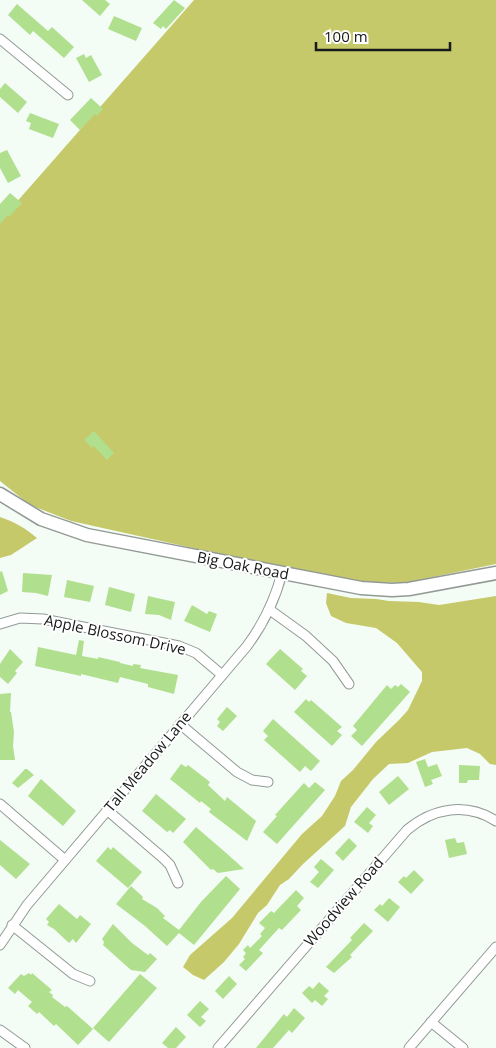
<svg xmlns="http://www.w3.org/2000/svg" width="496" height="1048" viewBox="0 0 496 1048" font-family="'Open Sans',sans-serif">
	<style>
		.forest { fill: #c6c96a }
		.building { fill: #b0df8d }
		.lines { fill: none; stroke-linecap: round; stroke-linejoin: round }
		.street-casing { stroke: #929a95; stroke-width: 11 }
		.secondary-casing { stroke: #929a95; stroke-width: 15 }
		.street { stroke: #fff; stroke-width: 9 }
		.secondary { stroke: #fff; stroke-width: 12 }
		.labels { text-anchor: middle; stroke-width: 4; stroke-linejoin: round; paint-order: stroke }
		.street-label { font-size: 15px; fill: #171a18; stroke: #fff }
	</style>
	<rect width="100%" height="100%" fill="#f4fcf6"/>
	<g class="forest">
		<path d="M194,0H496V564L404,583L360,582L310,574L71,521L30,505L0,481V221Z"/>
		<path d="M0,517C15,522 25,528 37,538L11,555L0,558Z"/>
		<path d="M327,593L351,598L376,599L389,601L419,602L439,605L496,596V765L490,764L480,754L467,748L432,752L408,763L389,764L373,779L351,807L345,826L303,864L289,879L280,885L267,905L258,913L239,944L224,962L204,980L193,975L183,967L190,955L232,918L302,834L322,816L335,796L341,781L353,770L376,742L399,720L408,710L422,681V672L397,643L376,628L346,623L331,616L326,603Z"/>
	</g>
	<g class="building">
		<path d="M82,0H105L110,4L100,16Z"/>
		<path d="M174,0L185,8L166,29L163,26L161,29L153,23Z"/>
		<path d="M17,4L48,31L52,27L74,47L64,58L33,31L30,35L8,15Z"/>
		<path d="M114,16L142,28L136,41L108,29Z"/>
		<path d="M84,54L86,58L91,55L102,75L89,82L76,58Z"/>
		<path d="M5,83L27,102L18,113L0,97V89Z"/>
		<path d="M91,98L103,109L97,116L95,114L80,130L70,120Z"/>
		<path d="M30,113L59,124L53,138L29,129L31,123L26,121Z"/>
		<path d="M7,150L21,176L8,183L0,168V153Z"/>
		<path d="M10,193L22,203L9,217L8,215L0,224V204Z"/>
		<path d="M94,431L114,453L107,460L94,446L92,448L84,440Z"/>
		<path d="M2,571L8,591L0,595V572Z"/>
		<path d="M23,573L52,575L48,596L36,593L22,592Z"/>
		<path d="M67,580L94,586L90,602L64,597Z"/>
		<path d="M109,587L135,594L131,612L105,605Z"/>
		<path d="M148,596L175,602L171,620L159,615L145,614Z"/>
		<path d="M192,605L207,614L209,611L217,614L210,632L184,621Z"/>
		<path d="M79,640L84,641L82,656L98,659V657L120,662V663L133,666V664L141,665L140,668L178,675L174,694L148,687V684L120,677L118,683L81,674V676L35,666L38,647L76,655Z"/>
		<path d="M10,649L23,662L15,671L17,673L8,684L0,677V664Z"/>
		<path d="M280,649L303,669L301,671L307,676L295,690L266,664Z"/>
		<path d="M401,684L410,692L362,746L351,736L357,730L353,726L387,685L391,689L395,685L398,687Z"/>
		<path d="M11,693L10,712H11L14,732L13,746L15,760H0V694Z"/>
		<path d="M306,699L309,702L311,700L342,727L337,731L342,735L332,746L294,712Z"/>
		<path d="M227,707L237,716L223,731L217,726L220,722L217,719Z"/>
		<path d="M273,719L320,761L311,771L305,766L300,772L264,740L268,736L263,731Z"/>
		<path d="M425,759L428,767L437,764L442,776L431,780L433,784L425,787L416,762Z"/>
		<path d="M181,764L186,767L188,765L210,782L208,785L225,801L227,797L256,821L247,841L209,812L211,809L201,801L200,803L170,779Z"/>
		<path d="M459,765L480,766L479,780H468L467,783H459Z"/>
		<path d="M25,769H27L34,775L18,788L12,783Z"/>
		<path d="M398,776L409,789L389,805L379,792Z"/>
		<path d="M41,779L76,811L63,826L28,796Z"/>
		<path d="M315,782L325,790L277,844L263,832L277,816L275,815L304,783L309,788Z"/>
		<path d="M156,794L186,819L173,833L170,830L167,832L142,811Z"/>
		<path d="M367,807L376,815L369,823L373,826L368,833L354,822Z"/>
		<path d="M196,827L225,852L244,869L218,873L213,869L211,870L183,842Z"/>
		<path d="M349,838L357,846L343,861L335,853Z"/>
		<path d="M455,838L457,843L464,842L467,854L449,858L445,840Z"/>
		<path d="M0,840L30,864L16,879L0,865Z"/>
		<path d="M108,847L111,850L113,847L142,872L128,888L96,861Z"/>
		<path d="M321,859L334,870L318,888L310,882L319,872L314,867Z"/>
		<path d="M414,870L424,880L411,894L398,882L404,876L406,878Z"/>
		<path d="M226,876L240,889L194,945L179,933L167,946L145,926L116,904L131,886L143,897L142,899L157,908L165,916L163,918L179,930L201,902Z"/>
		<path d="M296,890L304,898L297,906L301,910L282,930L279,928L259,950L263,953L246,971L239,965L245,959L243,957L246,953L243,950L248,945L250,948L262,936L260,934L265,928L259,923L271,911L274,913Z"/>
		<path d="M389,898L400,907L388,922L374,910L380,904L382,906Z"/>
		<path d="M59,904L77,919L80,915L91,924L76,943L73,939L69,943L54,929L47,925L49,922L46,919Z"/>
		<path d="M364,923L373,931L350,955L352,957L334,973L326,967L352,940L350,938Z"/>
		<path d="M113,924L132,943L148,955L150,953L157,959L145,972L131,970L103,945L104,942L102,939Z"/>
		<path d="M29,973L31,975L32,973L52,990L49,992L53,995L52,997L65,1007L67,1006L93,1029L78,1045L56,1024L54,1026L39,1012L37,1014L28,1006L32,1002L18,990L15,994L8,988L21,974L24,976Z"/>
		<path d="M140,974L157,988L109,1042L93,1028Z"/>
		<path d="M229,976L237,984L223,999L215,991Z"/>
		<path d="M319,982L329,991L324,996L328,999L322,1006L315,1000L312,1003L302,993L309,986L313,989Z"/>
		<path d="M200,1001L209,1009L201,1017L206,1021L200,1027L187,1015Z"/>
		<path d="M294,1008L305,1018L292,1033L289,1030L273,1048H256L284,1014L287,1017Z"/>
		<path d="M176,1027L186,1037L176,1048H168L162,1043Z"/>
	</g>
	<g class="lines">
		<defs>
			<g id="street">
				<path d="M0,39L68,95"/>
				<path d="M270,610L306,636L333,661L349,684"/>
				<path d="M0,624L20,618L43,619L179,646L196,653L222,675"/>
				<path d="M180,724L237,772L252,780L268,782"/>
				<path d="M0,804L65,860"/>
				<path d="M107,810L163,858L170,865L178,883"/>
				<path d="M12,925L73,974L90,981"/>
				<path d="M0,945L27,905L247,646C264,623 275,600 282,573"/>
				<path d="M431,1022L463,1048"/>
				<path d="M0,1030L25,1048"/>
				<path d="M218,1048L407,830C433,808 466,802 496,821"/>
				<path d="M409,1048L496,947"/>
			</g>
			<path id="secondary" d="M0,494L41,519L87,535L361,588L392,590L409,589L496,573"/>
		</defs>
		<use href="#street" class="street-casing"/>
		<use href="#secondary" class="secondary-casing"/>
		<use href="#street" class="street"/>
		<use href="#secondary" class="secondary"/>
	</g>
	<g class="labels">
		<g class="street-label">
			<text transform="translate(243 566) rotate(11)" y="5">Big Oak Road</text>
			<text transform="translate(115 635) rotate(12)" y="5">Apple Blossom Drive</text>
			<text transform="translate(148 762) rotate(-50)" y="5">Tall Meadow Lane</text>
			<text transform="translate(344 902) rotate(-49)" y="5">Woodview Road</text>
		</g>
	</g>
	<path d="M316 42v8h134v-8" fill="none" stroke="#171a18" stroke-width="2.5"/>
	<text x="324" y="42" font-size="15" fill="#171a18" stroke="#ffffff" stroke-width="4" paint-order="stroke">100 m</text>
</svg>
